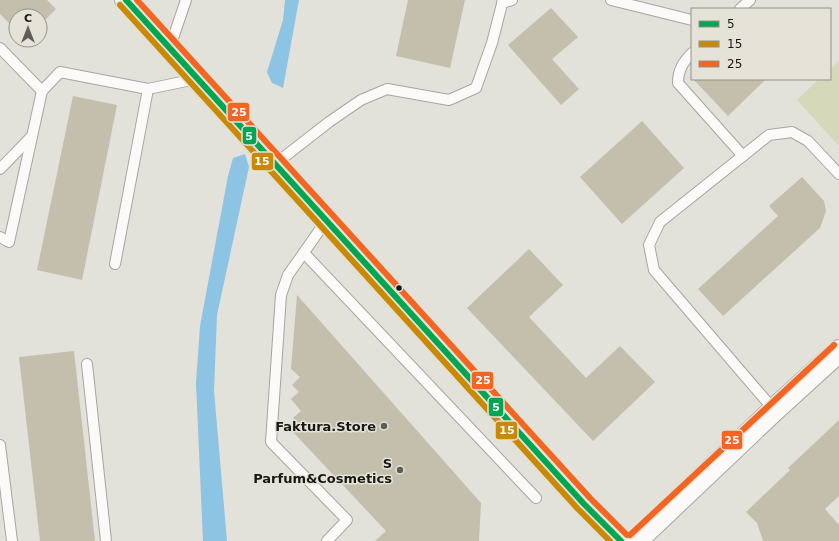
<svg xmlns="http://www.w3.org/2000/svg" width="839" height="541" viewBox="0 0 839 541" font-family="'DejaVu Sans',sans-serif">
	<style>
		.green { fill: #d6d9b9 }
		.water { fill: #8dc4e4 }
		.building { fill: #c4bfac }
		.lines { fill: none; stroke-linecap: round; stroke-linejoin: round }
		.service-casing { stroke: #a7a6a1; stroke-width: 12 }
		.tertiary-casing { stroke: #a7a6a1; stroke-width: 24 }
		.primary-casing { stroke: #a7a6a1; stroke-width: 24 }
		.service { stroke: #fbfaf9; stroke-width: 10 }
		.tertiary { stroke: #fbfaf9; stroke-width: 22 }
		.primary { stroke: #fbfaf9; stroke-width: 22 }
		.bus-1-casing { stroke: #e5e3d7; stroke-width: 9 }
		.bus-2-casing { stroke: #e5e3d7; stroke-width: 9 }
		.bus-3-casing { stroke: #e5e3d7; stroke-width: 9 }
		.bus-1 { stroke: #00a651; stroke-width: 6 }
		.bus-2 { stroke: #ca8904; stroke-width: 6 }
		.bus-3 { stroke: #f26522; stroke-width: 6 }
		.bus-dot { fill: #181713; stroke: #e5e3d7; stroke-width: 1.5 }
		.poi-dot { fill: #5f5e59; stroke: #e5e3d7; stroke-width: 1.5 }
		.labels { text-anchor: middle; stroke-width: 3; stroke-linejoin: round; paint-order: stroke }
		.poi-label { font-size: 13px; font-weight: bold; fill: #181713; stroke: #e5e3d7; text-anchor: end }
		.line-badge { stroke: #e5e3d7; stroke-width: 1.5 }
		.badge-label { font-size: 11px; text-anchor: middle; font-weight: bold; fill: #fff }
	</style>
	<rect width="100%" height="100%" fill="#e2e1da"/>
	<path class="green" d="M839,61V146L797,100L819,79H830V69Z"/>
	<g class="water">
		<path d="M285,0H299L283,88L272,83L267,72L283,20Z"/>
		<path d="M245,154L249,167L217,315L214,391L227,541H203L196,383L200,326L228,176L233,158Z"/>
	</g>
	<g class="building">
		<path d="M0,0H47L56,9L40,25V16H16V30L0,14Z"/>
		<path d="M408,0H465L450,68L396,56Z"/>
		<path d="M551,8L578,37L552,59L579,89L561,105L508,45Z"/>
		<path d="M693,79H766L728,116Z"/>
		<path d="M73,96L117,105L82,280L37,270Z"/>
		<path d="M642,121L684,168L622,224L580,177Z"/>
		<path d="M802,177L824,201L826,211L820,228L723,316L698,289L778,216L769,206Z"/>
		<path d="M529,249L563,285L529,317L586,378L620,346L655,382L593,441L467,308Z"/>
		<path d="M297,295L481,503L479,541H375L386,531L293,432L300,425L293,418L301,411L291,399L299,392L292,385L300,377L291,369Z"/>
		<path d="M74,351L95,541H40L19,357Z"/>
		<path d="M839,420V496L825,509L839,525V541H763L757,523L746,512L790,470L788,468Z"/>
	</g>
	<g class="lines">
		<defs>
			<g id="service">
				<path d="M611,0L692,20"/>
				<path d="M502,3L512,0"/>
				<path d="M740,9L750,0"/>
				<path d="M170,47L186,0"/>
				<path d="M0,48L42,91"/>
				<path d="M692,53C683,62 678,70 678,83L743,156"/>
				<path d="M275,164L329,122L361,100L387,89L449,100L476,88L492,43L503,0"/>
				<path d="M0,169L32,136"/>
				<path d="M326,221L288,275L281,295L271,442L347,520L327,541"/>
				<path d="M0,237L9,242L42,91L60,72L148,89L196,79"/>
				<path d="M304,253L536,498"/>
				<path d="M115,264L148,89"/>
				<path d="M87,364L106,541"/>
				<path d="M774,410L654,270L649,245L660,222L769,135L792,132L808,141L839,174"/>
				<path d="M0,445L12,541"/>
			</g>
			<path id="tertiary" d="M126,0L584,504L621,541"/>
			<path id="primary" d="M636,541L774,410L839,351"/>
		</defs>
		<use href="#service" class="service-casing"/>
		<use href="#tertiary" class="tertiary-casing"/>
		<use href="#primary" class="primary-casing"/>
		<use href="#service" class="service"/>
		<use href="#tertiary" class="tertiary"/>
		<use href="#primary" class="primary"/>
		<defs>
			<path id="bus-1" d="M126,0L584,504L621,541"/>
			<path id="bus-2" d="M120,5L578,509L610,541"/>
			<g id="bus-3">
				<path d="M137,0L590,498L627,535"/>
				<path d="M630,535L834,345"/>
			</g>
		</defs>
		<use href="#bus-1" class="bus-1-casing"/>
		<use href="#bus-2" class="bus-2-casing"/>
		<use href="#bus-3" class="bus-3-casing"/>
		<use href="#bus-1" class="bus-1"/>
		<use href="#bus-2" class="bus-2"/>
		<use href="#bus-3" class="bus-3"/>
	</g>
	<circle class="bus-dot" cx="399" cy="288" r="3.5"/>
	<g class="poi-dot">
		<circle cx="384" cy="426" r="4"/>
		<circle cx="400" cy="470" r="4"/>
	</g>
	<g class="labels">
		<g class="poi-label">
			<text x="376" y="431">Faktura.Store</text>
			<text x="392" y="468">S<tspan x="392" dy="15">Parfum&amp;Cosmetics</tspan></text>
		</g>
	</g>
	<g class="line-badge">
		<rect x="227" y="102" width="23" height="20" rx="4" fill="#f26522"/>
		<rect x="242" y="126" width="15" height="19" rx="4" fill="#00a651"/>
		<rect x="251" y="152" width="23" height="19" rx="4" fill="#ca8904"/>
		<rect x="471" y="371" width="23" height="19" rx="4" fill="#f26522"/>
		<rect x="488" y="397" width="16" height="20" rx="4" fill="#00a651"/>
		<rect x="495" y="421" width="23" height="19" rx="4" fill="#ca8904"/>
		<rect x="721" y="430" width="22" height="20" rx="4" fill="#f26522"/>
	</g>
	<g class="badge-label">
		<text x="239" y="116">25</text>
		<text x="249" y="140">5</text>
		<text x="262" y="165">15</text>
		<text x="483" y="384">25</text>
		<text x="496" y="411">5</text>
		<text x="507" y="434">15</text>
		<text x="732" y="444">25</text>
	</g>
	<rect x="691" y="8" width="140" height="72" fill="#e5e3d7" stroke="#939189"/>
	<rect x="699" y="21" width="20" height="6" fill="#00a651" stroke="#939189"/>
	<text x="727" y="28" font-size="12" fill="#181713">5</text>
	<rect x="699" y="41" width="20" height="6" fill="#ca8904" stroke="#939189"/>
	<text x="727" y="48" font-size="12" fill="#181713">15</text>
	<rect x="699" y="61" width="20" height="6" fill="#f26522" stroke="#939189"/>
	<text x="727" y="68" font-size="12" fill="#181713">25</text>
	<g transform="translate(28 28)"><circle r="19" fill="#e5e3d7" stroke="#939189"/>
	<path d="M0-3L7 15L0 10L-7 15Z" fill="#5f5e59"/>
	<text y="-6" font-size="11" font-weight="bold" text-anchor="middle" fill="#181713">С</text>
	</g>
</svg>
